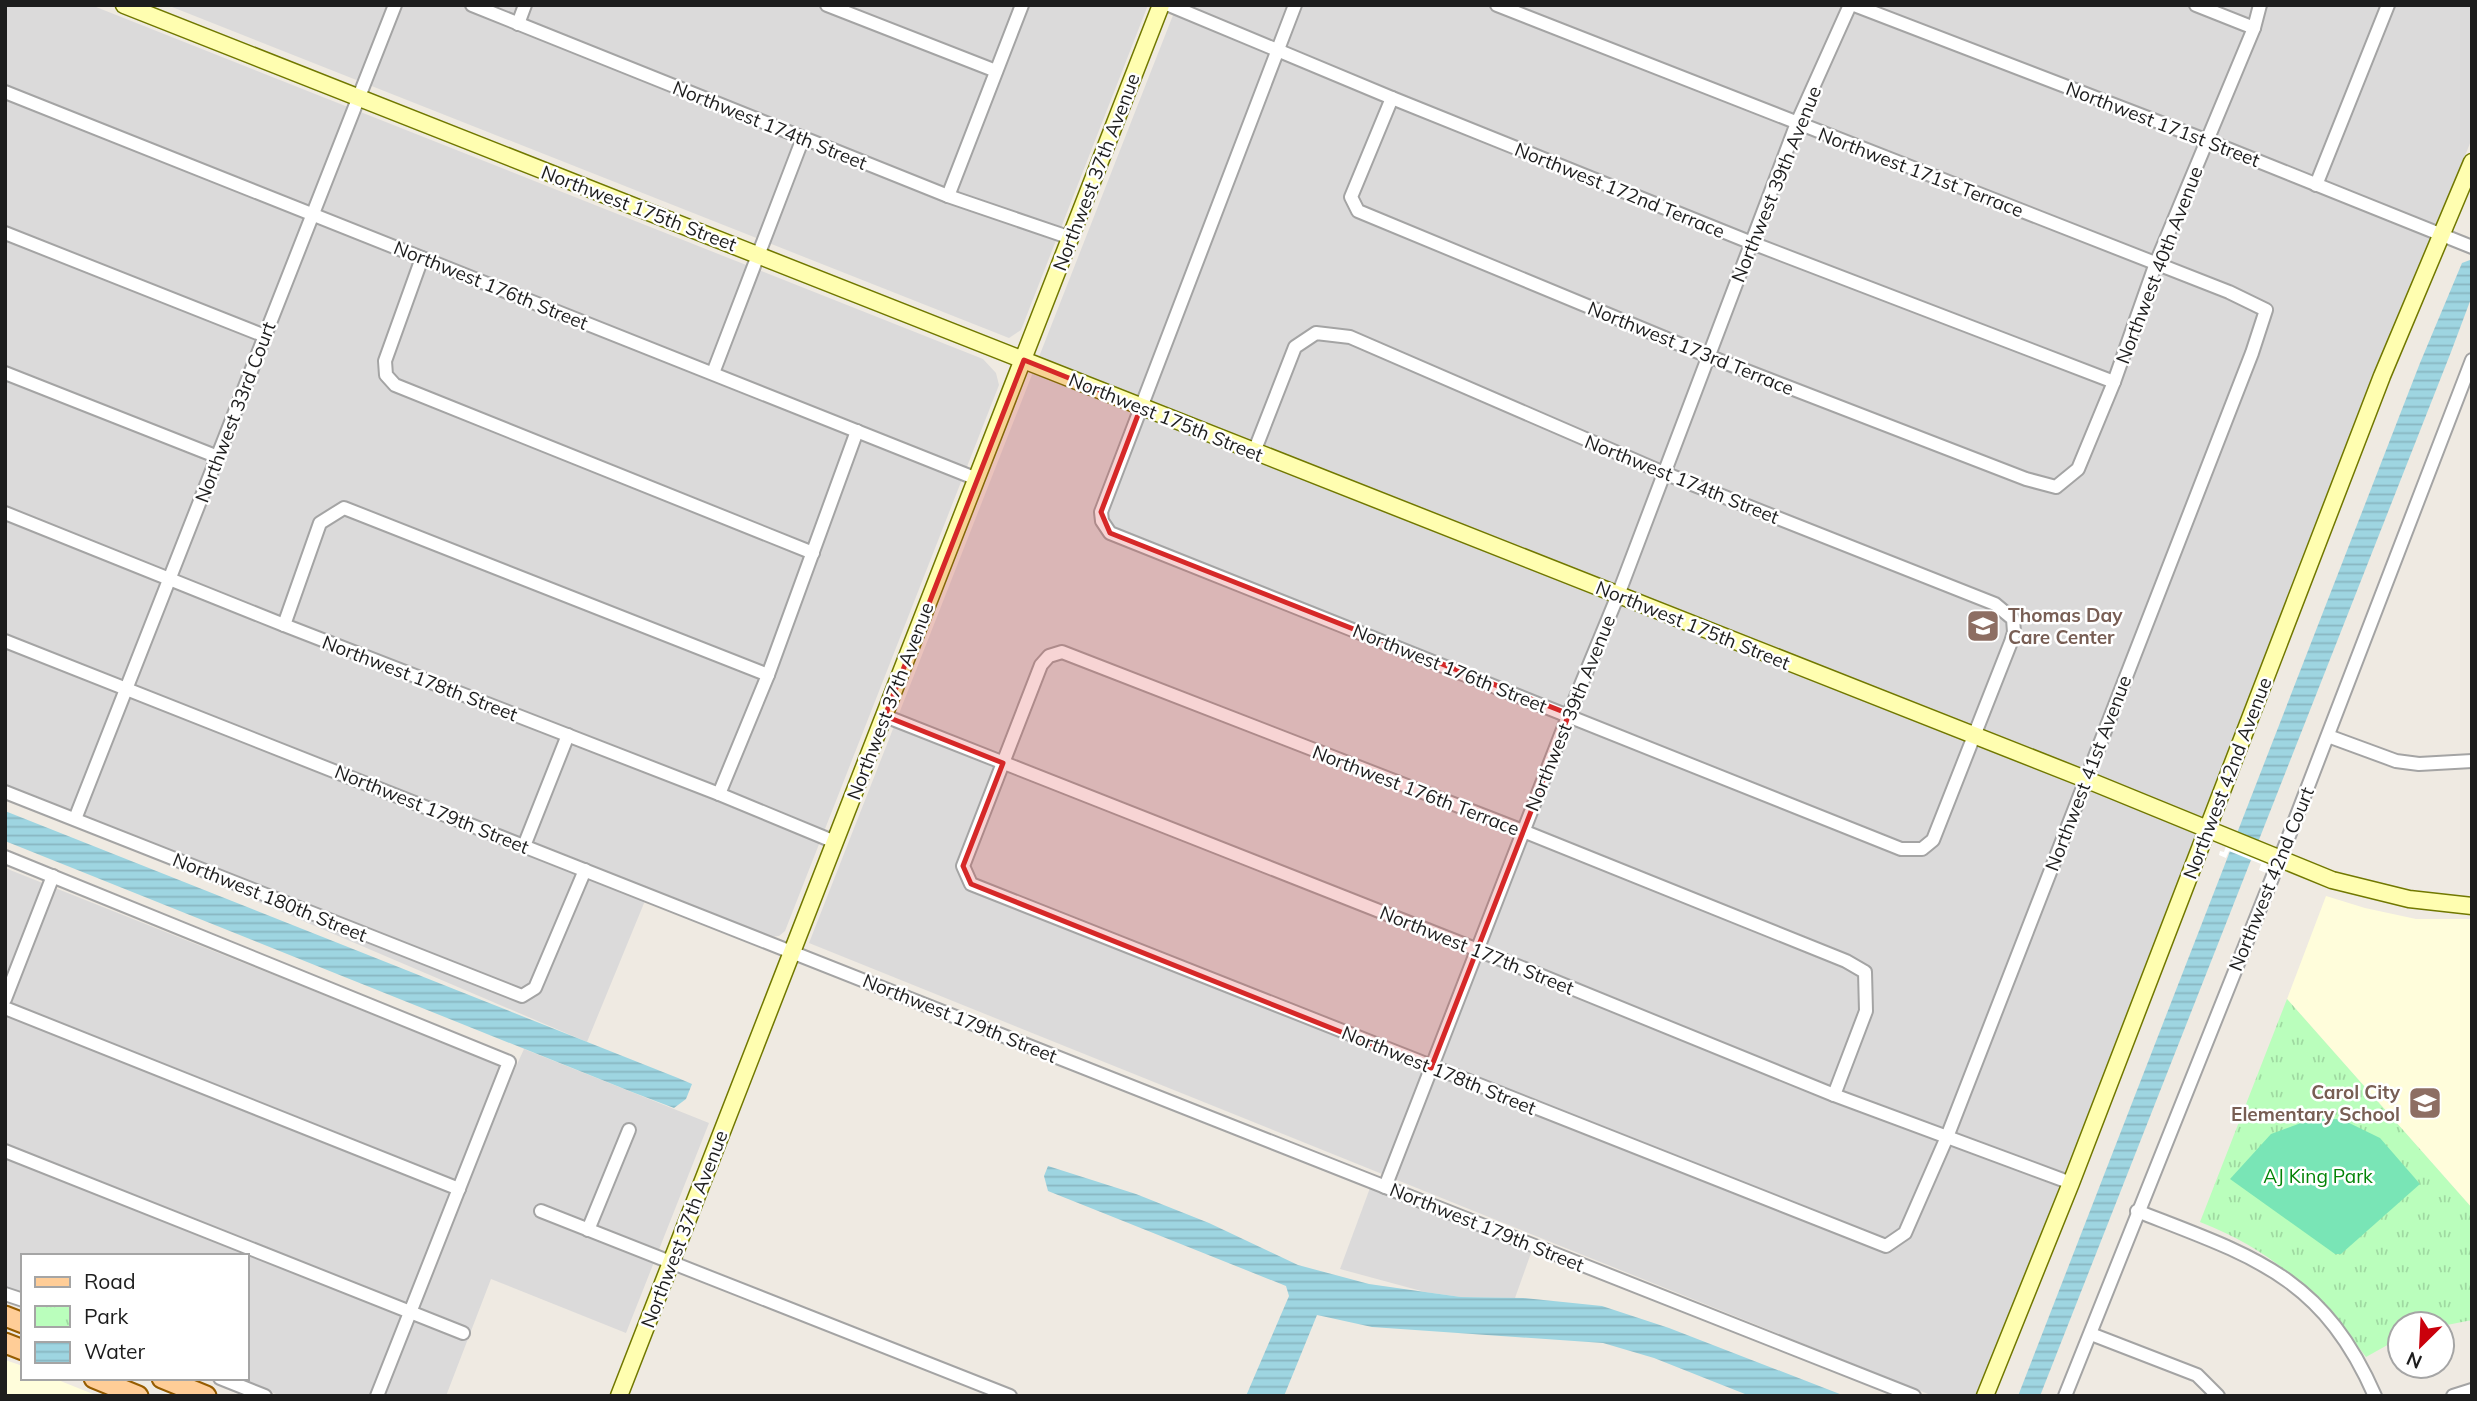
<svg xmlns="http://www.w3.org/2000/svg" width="2477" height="1401" viewBox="0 0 2477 1401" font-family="Mulish,sans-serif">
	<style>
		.residential { fill: #dbdada }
		.education { fill: #fffddb }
		.park { fill: url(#park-tufts) }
		.pitch { fill: #79e5b6 }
		.water { fill: url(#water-rules) }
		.pier { fill: #fff }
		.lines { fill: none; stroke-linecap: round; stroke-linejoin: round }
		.street-casing { stroke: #a4a4a4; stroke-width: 16 }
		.secondary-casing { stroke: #717800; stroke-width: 19 }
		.primary-casing { stroke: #965c00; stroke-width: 23 }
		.street { stroke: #fff; stroke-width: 12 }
		.secondary { stroke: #fffeb0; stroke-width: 16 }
		.primary { stroke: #ffcd97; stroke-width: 19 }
		.marked { fill: #d62828; fill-opacity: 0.2; stroke: #d62828; stroke-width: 5; stroke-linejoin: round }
		.labels { text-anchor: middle; stroke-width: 5; stroke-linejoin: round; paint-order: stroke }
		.street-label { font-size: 19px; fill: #1d1d1d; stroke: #fff }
		.education-label { font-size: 19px; font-weight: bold; fill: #785e54; stroke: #fff; text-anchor: start }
		.park-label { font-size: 19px; fill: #028306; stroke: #fff }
	</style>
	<defs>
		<pattern id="park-tufts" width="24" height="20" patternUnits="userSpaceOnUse" patternTransform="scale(1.75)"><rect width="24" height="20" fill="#bafebc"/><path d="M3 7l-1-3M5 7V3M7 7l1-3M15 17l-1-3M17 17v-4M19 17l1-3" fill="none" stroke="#9fd9a1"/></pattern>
		<pattern id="water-rules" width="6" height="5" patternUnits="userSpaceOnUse" patternTransform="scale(1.75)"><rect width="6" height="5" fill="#9ed5e1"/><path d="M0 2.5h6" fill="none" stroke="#88b6c1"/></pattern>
	</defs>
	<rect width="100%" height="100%" fill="#efeae2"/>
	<g class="residential">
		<path d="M5,5H91L983,359L996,373L999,385L785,931L779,936L771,937L649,891L587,1042L5,794Z"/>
		<path d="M167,5H1148L1021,330L1009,338Z"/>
		<path d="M1177,5H2472V138L1980,1396H1933L809,943Z"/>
		<path d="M5,868L514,1071L524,1049L709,1123L626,1333L491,1279L446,1396H281L237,1378H247V1256H23V1293L5,1286Z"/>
		<path d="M1370,1188L1531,1253L1515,1298L1461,1297L1425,1292L1340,1269Z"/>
	</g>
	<g class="education">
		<path d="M2326,896L2365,908L2416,919H2472V1208L2287,999Z"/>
		<path d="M5,1360L23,1366V1378H53L98,1396H5Z"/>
	</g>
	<path class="park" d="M2287,999L2472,1208V1320L2442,1326V1324H2400V1338L2366,1357C2318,1294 2275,1251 2200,1222Z"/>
	<path class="pitch" d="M2312,1119H2341L2380,1138L2420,1184L2341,1254H2335L2230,1179L2271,1134Z"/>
	<g class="water">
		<path d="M2470,260L2472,261V296L2451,352L2040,1396H2018L2420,363L2462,263Z"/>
		<path d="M5,811L678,1078L692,1084L686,1099L674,1108L632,1092L5,841Z"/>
		<path d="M1048,1166L1136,1194L1209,1223L1298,1265L1369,1284L1425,1292L1461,1297L1523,1298L1602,1306L1669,1328L1845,1396H1750L1654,1358L1603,1343L1372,1327L1317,1315L1284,1396H1246L1289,1296L1286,1286L1048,1191L1044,1176Z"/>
	</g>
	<path class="pier" d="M2226,846L2267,862L2266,873L2259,870L2261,864L2229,851L2226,858L2219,855L2220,851L2224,852Z"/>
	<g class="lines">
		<defs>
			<g id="street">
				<path d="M472,5L948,196L1071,238"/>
				<path d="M827,5L996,71"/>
				<path d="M1169,5L1392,98L1752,243L2114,382"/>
				<path d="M1497,5L2229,292L2266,310L2252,353L1947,1137L1905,1233L1886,1246L971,884L963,866L1041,665L1049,656L1062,652L1523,831L1846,961L1865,972L1866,1011L1834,1095"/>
				<path d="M1854,5L2208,141L2472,247"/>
				<path d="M2196,5L2254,28"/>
				<path d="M518,24L525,5"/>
				<path d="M5,92L977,479"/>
				<path d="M1392,98L1351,197L1358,211L1708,356L2026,479L2056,487L2078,469L2114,382L2156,263L2254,28L2260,5"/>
				<path d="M2316,185L2388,5"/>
				<path d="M948,196L1022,5"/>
				<path d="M5,233L265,336"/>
				<path d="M422,258L385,361L386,375L395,385L813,553"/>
				<path d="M5,373L218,457"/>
				<path d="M713,373L803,138"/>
				<path d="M1254,452L1295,347L1316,333L1350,337L1664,473L1995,604L2013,619L2014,632L2011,642L1933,840L1922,849H1901L1110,533L1102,521L1101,512L1295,5"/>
				<path d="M5,513L284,625L719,794L835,842"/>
				<path d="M284,625L320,523L344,508L768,675"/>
				<path d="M5,641L1914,1396"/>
				<path d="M885,716L1478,950L1834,1095L2071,1183"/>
				<path d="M2328,736L2396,761L2419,764L2472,761"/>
				<path d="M5,792L522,996L535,988L585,870"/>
				<path d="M719,794L768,675L857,431"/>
				<path d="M75,819L395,5"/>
				<path d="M524,846L568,735"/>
				<path d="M5,857L509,1062L377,1396"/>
				<path d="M5,999L53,876"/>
				<path d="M5,1008L459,1189"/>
				<path d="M5,1151L463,1333"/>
				<path d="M1385,1187L1569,714L1618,595L1797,123L1850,5"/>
				<path d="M541,1211L1010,1396"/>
				<path d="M2137,1211C2252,1256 2322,1275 2375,1396"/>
				<path d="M588,1230L629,1130"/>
				<path d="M5,1294L23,1300"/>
				<path d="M2091,1334L2197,1375L2218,1396"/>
				<path d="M220,1378L265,1396"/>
				<path d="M2065,1396L2287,841L2472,360"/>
				<path d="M2453,1396L2472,1390"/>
			</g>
			<g id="secondary">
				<path d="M124,5L2085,779L2332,880L2409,899L2472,906"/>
				<path d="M619,1396L1161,5"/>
				<path d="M1985,1396L2071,1183L2382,376L2472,162"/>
			</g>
			<g id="primary">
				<path d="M5,1316L23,1323"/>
				<path d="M5,1343L23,1350"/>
				<path d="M94,1378L138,1396"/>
				<path d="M162,1378L206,1396"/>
			</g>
		</defs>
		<use href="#street" class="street-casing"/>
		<use href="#secondary" class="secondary-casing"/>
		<use href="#primary" class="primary-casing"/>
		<use href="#street" class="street"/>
		<use href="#secondary" class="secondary"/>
		<use href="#primary" class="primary"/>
	</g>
	<path class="marked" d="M1024,360L1141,407L1101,512L1110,533L1569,714L1431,1068L971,884L963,866L1003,763L885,716Z"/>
	<defs>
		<symbol id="school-square" viewBox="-11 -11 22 22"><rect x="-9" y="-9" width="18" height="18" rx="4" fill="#8d6e63" stroke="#fff"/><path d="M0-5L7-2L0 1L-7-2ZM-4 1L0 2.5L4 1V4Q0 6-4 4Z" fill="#fff"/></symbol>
	</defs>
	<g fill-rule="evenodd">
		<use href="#school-square" x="1964" y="607" width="38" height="38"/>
		<use href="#school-square" x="2406" y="1084" width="38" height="38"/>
	</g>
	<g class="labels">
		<g class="street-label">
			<text transform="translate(2163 124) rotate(21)" y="7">Northwest 171st Street</text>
			<text transform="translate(770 125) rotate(22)" y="7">Northwest 174th Street</text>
			<text transform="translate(1096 172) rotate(-69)" y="7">Northwest 37th Avenue</text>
			<text transform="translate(1921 172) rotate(21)" y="7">Northwest 171st Terrace</text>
			<text transform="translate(1776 184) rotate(-68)" y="7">Northwest 39th Avenue</text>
			<text transform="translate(1620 190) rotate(22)" y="7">Northwest 172nd Terrace</text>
			<text transform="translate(639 208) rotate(21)" y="7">Northwest 175th Street</text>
			<text transform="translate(2159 265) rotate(-69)" y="7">Northwest 40th Avenue</text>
			<text transform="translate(491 285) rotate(22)" y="7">Northwest 176th Street</text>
			<text transform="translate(1691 348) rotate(22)" y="7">Northwest 173rd Terrace</text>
			<text transform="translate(235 412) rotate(-69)" y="7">Northwest 33rd Court</text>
			<text transform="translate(1166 417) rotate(22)" y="7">Northwest 175th Street</text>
			<text transform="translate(1682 479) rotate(22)" y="7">Northwest 174th Street</text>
			<text transform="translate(1693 625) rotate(22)" y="7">Northwest 175th Street</text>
			<text transform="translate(1450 668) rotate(22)" y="7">Northwest 176th Street</text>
			<text transform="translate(420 678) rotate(21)" y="7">Northwest 178th Street</text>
			<text transform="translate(890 701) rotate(-69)" y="7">Northwest 37th Avenue</text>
			<text transform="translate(1570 713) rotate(-68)" y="7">Northwest 39th Avenue</text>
			<text transform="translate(2088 773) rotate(-69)" y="7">Northwest 41st Avenue</text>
			<text transform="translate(2227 778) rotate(-69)" y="7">Northwest 42nd Avenue</text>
			<text transform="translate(1416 790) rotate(21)" y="7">Northwest 176th Terrace</text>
			<text transform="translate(432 809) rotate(22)" y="7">Northwest 179th Street</text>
			<text transform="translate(2271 879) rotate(-68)" y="7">Northwest 42nd Court</text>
			<text transform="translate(270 897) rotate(22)" y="7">Northwest 180th Street</text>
			<text transform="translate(1477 950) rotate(22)" y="7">Northwest 177th Street</text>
			<text transform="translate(960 1018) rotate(22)" y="7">Northwest 179th Street</text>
			<text transform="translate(1439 1070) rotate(22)" y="7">Northwest 178th Street</text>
			<text transform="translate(1487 1227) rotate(22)" y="7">Northwest 179th Street</text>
			<text transform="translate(684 1229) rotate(-69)" y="7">Northwest 37th Avenue</text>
		</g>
		<g class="education-label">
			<text x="2008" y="622">Thomas Day<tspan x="2008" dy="22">Care Center</tspan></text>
			<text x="2400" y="1099" text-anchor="end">Carol City<tspan x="2400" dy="22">Elementary School</tspan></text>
		</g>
		<g class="park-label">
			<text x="2318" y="1183">AJ King Park</text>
		</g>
	</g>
	<rect width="2477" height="1401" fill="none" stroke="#1d1d1d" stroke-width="14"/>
	<rect x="21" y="1254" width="228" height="126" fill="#ffffff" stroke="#a5a5a5" stroke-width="2"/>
	<rect x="35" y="1277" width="35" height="10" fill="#ffcd97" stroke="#a5a5a5" stroke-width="2"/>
	<text x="84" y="1289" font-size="21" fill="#1d1d1d">Road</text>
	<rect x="35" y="1306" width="35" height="21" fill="url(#park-tufts)" stroke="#a5a5a5" stroke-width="2"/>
	<text x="84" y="1324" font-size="21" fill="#1d1d1d">Park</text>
	<rect x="35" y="1342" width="35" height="21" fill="url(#water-rules)" stroke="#a5a5a5" stroke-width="2"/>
	<text x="84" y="1359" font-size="21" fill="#1d1d1d">Water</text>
	<g transform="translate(2421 1345) rotate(204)"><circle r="33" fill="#ffffff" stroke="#a5a5a5" stroke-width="2"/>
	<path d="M0-5L12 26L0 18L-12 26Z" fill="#ca000b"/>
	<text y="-10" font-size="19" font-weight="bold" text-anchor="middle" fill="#1d1d1d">N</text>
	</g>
</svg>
